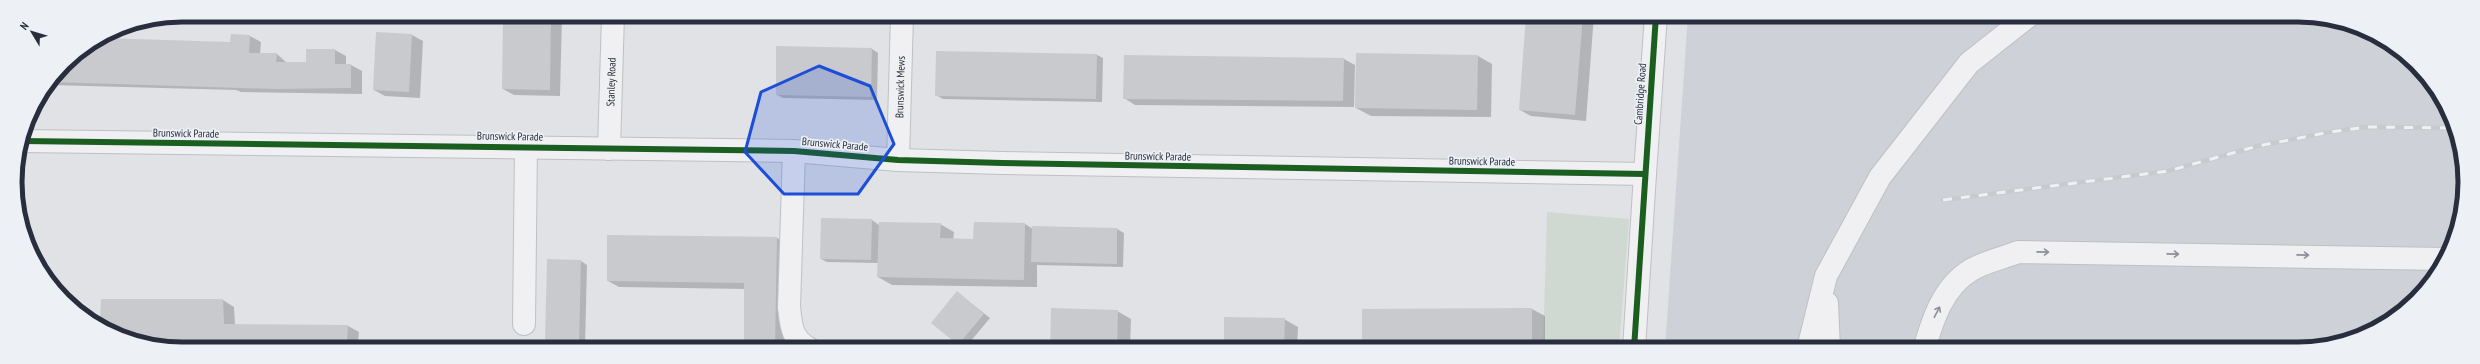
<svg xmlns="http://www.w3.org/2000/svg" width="2480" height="364" viewBox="0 0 2480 364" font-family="'PT Sans Narrow',sans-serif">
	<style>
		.built { fill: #ced1d8 }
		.green { fill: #d0d9d1 }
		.shadow { fill: #0003 }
		.building { fill: #c9cacd }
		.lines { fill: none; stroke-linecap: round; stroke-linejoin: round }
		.service-casing { stroke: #bec0c3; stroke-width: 24 }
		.minor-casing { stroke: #bec0c3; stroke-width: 24 }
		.service { stroke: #f0f0f2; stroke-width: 22 }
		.minor { stroke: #f0f0f2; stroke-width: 22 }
		.rail-casing { stroke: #c9cacd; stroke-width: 4.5 }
		.rail { stroke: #edf0f5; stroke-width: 3; stroke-dasharray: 9; stroke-linecap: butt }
		.cycleway-casing { stroke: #edf0f5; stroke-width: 8 }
		.cycleway { stroke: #1b5e20; stroke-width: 6 }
		.oneway { stroke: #8c8f98 }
		.marked { fill: #1d4ed8; fill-opacity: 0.2; stroke: #1d4ed8; stroke-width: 3; stroke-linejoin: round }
		.labels { text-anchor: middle; stroke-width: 3.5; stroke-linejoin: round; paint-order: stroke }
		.street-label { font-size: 11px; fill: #282e3d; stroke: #edf0f5 }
		.rim { fill: none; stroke: #282e3d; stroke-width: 5 }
	</style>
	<rect width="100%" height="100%" fill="#e0e2e5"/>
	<path class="built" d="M1688,15H2309L2372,32L2424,72L2456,129L2465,193L2448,256L2416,300L2372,332L2309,349H1665Z"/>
	<path class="green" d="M1547,212L1629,219L1619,349H1543Z"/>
	<g class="shadow">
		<path d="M504,15H562L560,96L514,95L503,89Z"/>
		<path d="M1527,15H1594L1586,121L1531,116L1520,110Z"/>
		<path d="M412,35L423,41L420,98L385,96L374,90Z"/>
		<path d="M250,36L261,42L260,54H277L287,63H307L335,50L346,56V65H351L362,71V94L241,92L236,90L50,85L64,64L101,39L230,43Z"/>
		<path d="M872,49L878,53L877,100L783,98L777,95Z"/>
		<path d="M1097,55L1103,58L1102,102L943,99L936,95Z"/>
		<path d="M1125,56L1344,59L1355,65L1354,107L1135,105L1124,98Z"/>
		<path d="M1478,56L1492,64L1491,117L1371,116L1356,108Z"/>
		<path d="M872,220L879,225L940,224L954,232L953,240H974L1025,224L1033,229H1117L1124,233L1123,267L1037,265V287L892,285L878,277L879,263L827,262L821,259Z"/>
		<path d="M608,236L777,238L788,244L786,349H745V289L619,287L608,281Z"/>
		<path d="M581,261L587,265L585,346L552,345L546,341Z"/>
		<path d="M958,293L990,318L965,348L958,344Z"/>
		<path d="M102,300H223L234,307L235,325L348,326L359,332L358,341L463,342L474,349H171Z"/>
		<path d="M1532,309L1545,316V349H1363Z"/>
		<path d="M1117,311L1131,319L1130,349H1051Z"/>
		<path d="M1284,319L1298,327L1297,349H1215Z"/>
	</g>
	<g class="building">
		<path d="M503,15H551L550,90L502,89Z"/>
		<path d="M1526,15H1583L1575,115L1519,110Z"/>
		<path d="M376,32L412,34L409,92L373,90Z"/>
		<path d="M231,34L250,35L249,53H277L276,62H306V49H335V64H351V88L276,89L52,82L64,64L102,38L230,42Z"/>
		<path d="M776,46L872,48L871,97L776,95Z"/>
		<path d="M936,51L1097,54L1096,99L935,96Z"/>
		<path d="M1356,53L1478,55L1477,110L1355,108Z"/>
		<path d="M1124,55L1344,58L1343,101L1123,99Z"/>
		<path d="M821,218L872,219L871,260L820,259Z"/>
		<path d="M879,222L941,223L940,238L973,239L974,222L1025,223L1024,280L877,277Z"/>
		<path d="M1032,226L1117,228V264L1031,262Z"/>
		<path d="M607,235L777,237L775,349H744V283L607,281Z"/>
		<path d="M547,259L581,260L579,343L545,342Z"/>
		<path d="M957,291L984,314L958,345L931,323Z"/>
		<path d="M101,299H223L224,324L348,325L347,340L463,341V349H171L108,332L100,326Z"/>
		<path d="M1051,308L1118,310L1117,349H1050Z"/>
		<path d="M1532,308V349H1362V309Z"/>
		<path d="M1224,317L1285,318L1284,349H1213L1224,340Z"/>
	</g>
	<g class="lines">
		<defs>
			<g id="service">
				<path d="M794,151L789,307C791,326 792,340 810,349"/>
				<path id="s1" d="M898,160L902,15"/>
				<path d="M1827,303L1829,349"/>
				<path d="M524,324L526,146"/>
				<path d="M1634,349L1645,174"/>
				<path d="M1808,349L1826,276L1880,177L1969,63L2030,15"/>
				<path d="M1924,349C1933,319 1943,287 1971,270C1984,262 2003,258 2018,252L2446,259"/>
			</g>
			<g id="minor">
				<path d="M22,141L794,151L898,160L1002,163L1645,174L1656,15"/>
				<path id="s2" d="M609,149L613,15"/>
			</g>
		</defs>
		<use href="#service" class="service-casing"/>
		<use href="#minor" class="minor-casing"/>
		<use href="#service" class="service"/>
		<use href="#minor" class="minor"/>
		<defs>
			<path id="rail" d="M1943,200L2168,171L2258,146L2330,132L2366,127L2456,128"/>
		</defs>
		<use href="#rail" class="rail-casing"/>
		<use href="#rail" class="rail"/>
		<defs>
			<g id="cycleway">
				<path d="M22,141L794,151L898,160L1002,163L1645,174"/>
				<path d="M1634,349L1656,15"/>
			</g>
		</defs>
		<use href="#cycleway" class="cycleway-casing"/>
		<use href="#cycleway" class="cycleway"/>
	</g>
	<defs><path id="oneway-shaft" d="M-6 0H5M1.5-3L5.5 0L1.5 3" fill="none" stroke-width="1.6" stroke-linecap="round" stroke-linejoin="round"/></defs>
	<g class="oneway">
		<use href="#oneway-shaft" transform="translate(2043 252) rotate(1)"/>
		<use href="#oneway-shaft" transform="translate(2173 254) rotate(1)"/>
		<use href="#oneway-shaft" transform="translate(2303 255) rotate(1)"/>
		<use href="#oneway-shaft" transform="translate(1937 312) rotate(-63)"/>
	</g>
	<path class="marked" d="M819,66L870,86L894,144L858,194H784L745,152L761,92Z"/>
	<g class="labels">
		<g class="street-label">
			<text dy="4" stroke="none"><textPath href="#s2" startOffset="67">Stanley Road</textPath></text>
			<text dy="4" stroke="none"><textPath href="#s1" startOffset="73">Brunswick Mews</textPath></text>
			<text transform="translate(1640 94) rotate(-86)" y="4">Cambridge Road</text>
			<text transform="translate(186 133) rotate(1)" y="4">Brunswick Parade</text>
			<text transform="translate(510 136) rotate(1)" y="4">Brunswick Parade</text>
			<text transform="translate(835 144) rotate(5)" y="4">Brunswick Parade</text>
			<text transform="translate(1158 156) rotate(1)" y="4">Brunswick Parade</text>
			<text transform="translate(1482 161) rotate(1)" y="4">Brunswick Parade</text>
		</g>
	</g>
	<path d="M0 0H2480V364H0ZM182 22H2298A160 160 0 0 1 2458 182V182A160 160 0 0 1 2298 342H182A160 160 0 0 1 22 182V182A160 160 0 0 1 182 22Z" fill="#edf0f5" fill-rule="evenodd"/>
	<path class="rim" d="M182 22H2298A160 160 0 0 1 2458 182V182A160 160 0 0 1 2298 342H182A160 160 0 0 1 22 182V182A160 160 0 0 1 182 22Z"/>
	<g transform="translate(32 32) rotate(308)" stroke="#edf0f5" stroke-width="3" paint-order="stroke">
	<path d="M0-3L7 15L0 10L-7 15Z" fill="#282e3d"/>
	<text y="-6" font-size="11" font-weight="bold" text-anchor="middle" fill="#282e3d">N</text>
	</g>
</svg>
